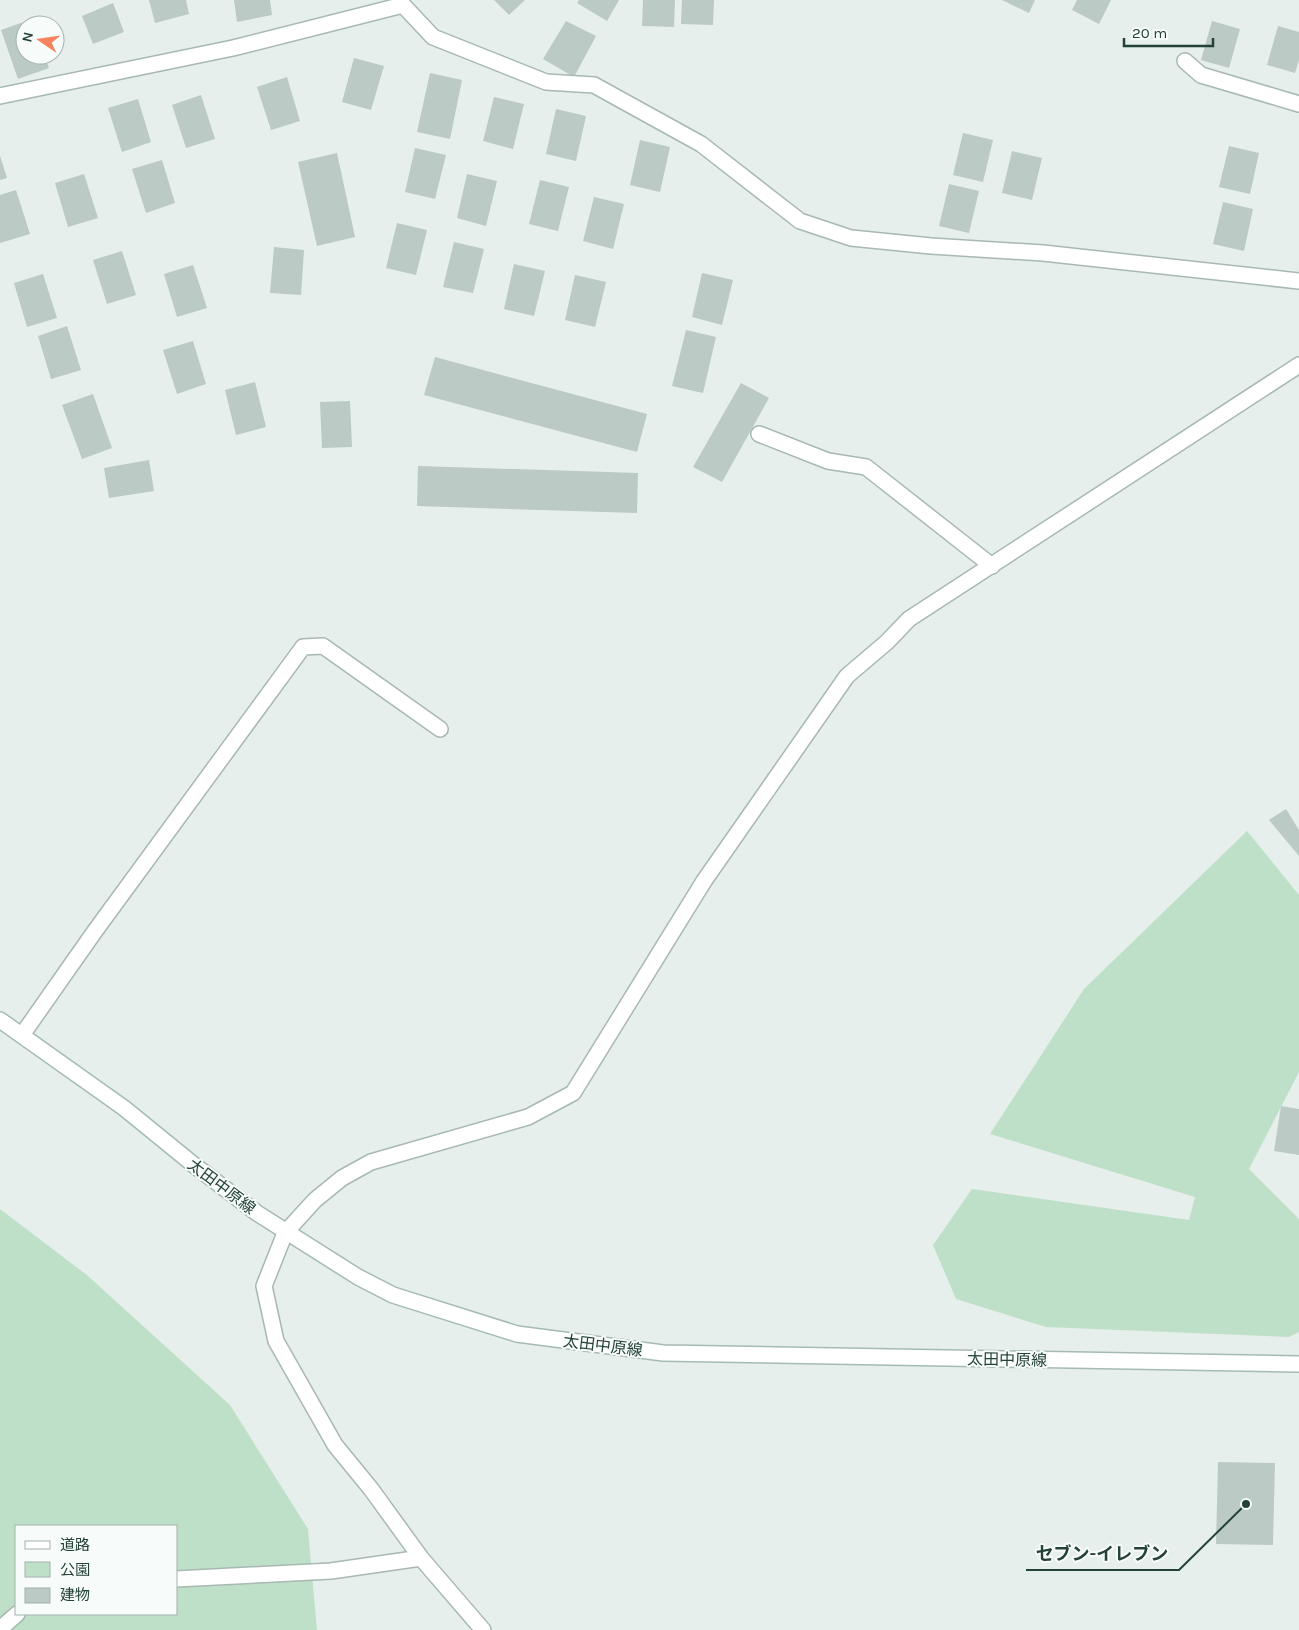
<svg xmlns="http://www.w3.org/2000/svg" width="1299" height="1630" viewBox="0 0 1299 1630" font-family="Karla,'Noto Sans JP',sans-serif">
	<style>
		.green { fill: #bfe0c8; fill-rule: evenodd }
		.building { fill: #bbcac4 }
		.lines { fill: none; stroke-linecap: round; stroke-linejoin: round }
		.minor-casing { stroke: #a8b8b2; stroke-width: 18 }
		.secondary-casing { stroke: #a4bbb3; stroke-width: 18 }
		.minor { stroke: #fff; stroke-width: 15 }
		.secondary { stroke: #fff; stroke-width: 15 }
		.labels { text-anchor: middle; stroke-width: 4; stroke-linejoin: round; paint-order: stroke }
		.street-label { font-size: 16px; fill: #24423a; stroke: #f7fbf9 }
		.leader { fill: none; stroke: #24423a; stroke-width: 2 }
		.callout-dot { fill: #24423a; stroke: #f7fbf9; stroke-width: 2 }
		.callout-label { font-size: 18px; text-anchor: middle; font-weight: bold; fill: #24423a; stroke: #f7fbf9; stroke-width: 4; stroke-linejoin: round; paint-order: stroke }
	</style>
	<rect width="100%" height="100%" fill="#e6efeb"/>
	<g class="green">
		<path d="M1247,831L1299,895V1072L1249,1169L1299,1219V1332L1289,1337L1046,1327L956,1299L933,1245L972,1189L1189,1220L1195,1197L990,1134L1084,989Z"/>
		<path d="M0,1209L88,1276L230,1405L308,1529L317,1630H0ZM16,1526H176V1614H16Z"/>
	</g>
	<g class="building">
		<path d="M149,0H186L189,14L155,23Z"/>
		<path d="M234,0H270L272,15L237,22Z"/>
		<path d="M494,0H525L509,15Z"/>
		<path d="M579,0H619L607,21L577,3Z"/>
		<path d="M643,0H675L674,27L642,26Z"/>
		<path d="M682,0H714L713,25L681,24Z"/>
		<path d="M1002,0H1035L1029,13Z"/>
		<path d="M1077,0H1111L1099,24L1072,10Z"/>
		<path d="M113,3L124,32L93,44L82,16Z"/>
		<path d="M32,19L34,25H25V55H44L49,68L18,79L1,30Z"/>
		<path d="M566,21L596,36L574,77L543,59Z"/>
		<path d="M1212,21L1240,29L1229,68L1201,60Z"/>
		<path d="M1278,26L1299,32V60L1295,73L1267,65Z"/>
		<path d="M354,58L384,66L371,110L342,102Z"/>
		<path d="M430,73L462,80L450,139L417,132Z"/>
		<path d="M287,77L300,121L271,130L257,87Z"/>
		<path d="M201,95L215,139L186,148L172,105Z"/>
		<path d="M494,97L524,104L513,149L483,141Z"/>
		<path d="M138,99L151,142L122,152L108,108Z"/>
		<path d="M556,109L586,116L576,161L546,154Z"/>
		<path d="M963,133L993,140L983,182L953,175Z"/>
		<path d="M640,140L670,147L660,192L630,185Z"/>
		<path d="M1229,146L1259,153L1250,194L1219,187Z"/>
		<path d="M415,148L446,155L435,199L405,192Z"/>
		<path d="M1012,151L1042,158L1032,200L1002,193Z"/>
		<path d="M337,153L355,237L317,246L298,162Z"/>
		<path d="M0,156L7,178L0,180Z"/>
		<path d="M162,160L175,203L146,213L132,169Z"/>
		<path d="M84,174L98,218L68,227L55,183Z"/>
		<path d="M467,174L497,181L486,226L457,218Z"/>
		<path d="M540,180L569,187L558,231L529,224Z"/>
		<path d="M949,184L979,191L969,233L939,226Z"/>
		<path d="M16,190L30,234L0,243V195Z"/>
		<path d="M594,197L624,204L613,249L583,241Z"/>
		<path d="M1223,202L1253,209L1244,251L1213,244Z"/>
		<path d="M397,223L427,230L416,275L386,268Z"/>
		<path d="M454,242L484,249L473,293L443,287Z"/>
		<path d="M274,247L304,250L301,295L270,293Z"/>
		<path d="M122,251L136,295L107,304L93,260Z"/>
		<path d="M514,264L545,271L534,316L504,309Z"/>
		<path d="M193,265L207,308L177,317L164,274Z"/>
		<path d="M702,273L733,280L722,325L692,317Z"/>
		<path d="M43,274L57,318L27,327L14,283Z"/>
		<path d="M575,275L606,282L595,327L565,320Z"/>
		<path d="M67,326L81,370L51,379L38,336Z"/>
		<path d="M686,330L716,337L703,393L672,386Z"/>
		<path d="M193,341L206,384L177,394L163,350Z"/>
		<path d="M435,357L647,414L637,452L424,395Z"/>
		<path d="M255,382L266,427L236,435L225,390Z"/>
		<path d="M741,383L769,398L722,482L693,467Z"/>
		<path d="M93,394L112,448L82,459L62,405Z"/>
		<path d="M350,401L352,447L322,448L320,402Z"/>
		<path d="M149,460L154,491L109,498L104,468Z"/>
		<path d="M418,466L638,473L637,513L417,506Z"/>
		<path d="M1286,809L1299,830V856L1269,820Z"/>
		<path d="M1281,1106L1299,1109V1155L1274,1151Z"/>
		<path d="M1218,1462L1275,1463L1273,1545L1216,1544Z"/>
	</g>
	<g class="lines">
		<defs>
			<g id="minor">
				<path d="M1185,61L1201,75L1299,104"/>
				<path d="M0,96L233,48L403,5L433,37L546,82L594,85L701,144L800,221L851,238L931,246L1043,253L1299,281"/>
				<path d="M759,434L828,461L866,467L992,566"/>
				<path d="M22,1035L95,931L303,647L323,646L440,729"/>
				<path d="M176,1579L331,1571L421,1558"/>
				<path d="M0,1629L17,1614"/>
				<path d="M483,1630L421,1558L371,1489L335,1445L276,1341L264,1286L285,1233L315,1200L342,1178L371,1162L528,1117L573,1093L704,881L847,676L887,642L909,619L1299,365"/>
			</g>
			<path id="secondary" d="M0,1020L124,1108L194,1165L257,1213L358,1277L393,1295L517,1334L663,1353L1299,1364"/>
		</defs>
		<use href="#minor" class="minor-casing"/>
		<use href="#secondary" class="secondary-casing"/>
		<use href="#minor" class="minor"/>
		<use href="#secondary" class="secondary"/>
	</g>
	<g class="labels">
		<g class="street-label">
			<text transform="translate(222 1186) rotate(37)" y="6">太田中原線</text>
			<text transform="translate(603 1345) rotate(7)" y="6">太田中原線</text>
			<text transform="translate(1007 1359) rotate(1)" y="6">太田中原線</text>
		</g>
	</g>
	<path class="leader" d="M1246 1504L1179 1570H1026"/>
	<circle class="callout-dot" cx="1246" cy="1504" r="5"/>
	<g class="callout-label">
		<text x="1102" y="1560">セブン-イレブン</text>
	</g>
	<rect x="15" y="1525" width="162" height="90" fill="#f7fbf9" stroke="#a3b1ad"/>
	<rect x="25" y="1541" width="25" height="8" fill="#ffffff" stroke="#a3b1ad"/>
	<text x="60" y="1550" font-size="15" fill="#24423a">道路</text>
	<rect x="25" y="1562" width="25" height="15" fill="#bfe0c8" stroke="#a3b1ad"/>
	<text x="60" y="1575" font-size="15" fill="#24423a">公園</text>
	<rect x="25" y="1588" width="25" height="15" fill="#bbcac4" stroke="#a3b1ad"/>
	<text x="60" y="1600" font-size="15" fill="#24423a">建物</text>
	<g transform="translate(40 40) rotate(283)"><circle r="24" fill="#f7fbf9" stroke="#a3b1ad"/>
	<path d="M0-4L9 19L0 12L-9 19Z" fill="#f4845f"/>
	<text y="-8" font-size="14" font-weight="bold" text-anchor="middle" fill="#24423a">N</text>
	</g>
	<path d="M1124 38v8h89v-8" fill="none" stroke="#24423a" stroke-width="2.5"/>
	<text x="1132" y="38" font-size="15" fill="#24423a" stroke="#f7fbf9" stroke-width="4" paint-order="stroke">20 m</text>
</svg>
